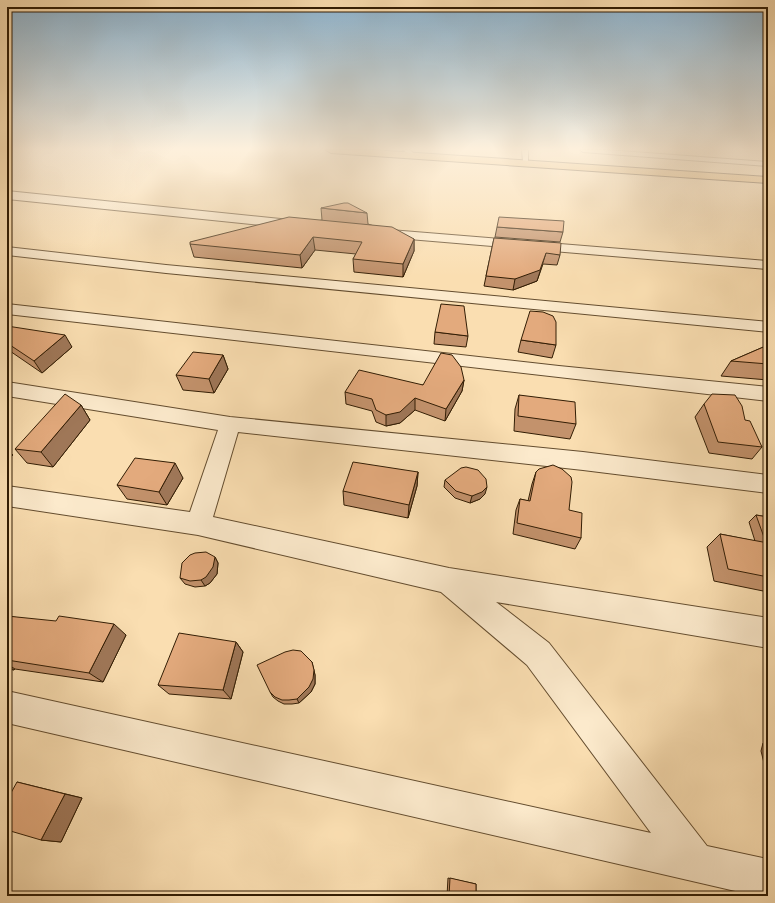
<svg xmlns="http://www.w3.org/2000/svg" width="775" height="903" viewBox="0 0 775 903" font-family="'Gentium Book Plus',serif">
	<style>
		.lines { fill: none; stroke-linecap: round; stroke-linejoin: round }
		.lane-casing { stroke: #644d2f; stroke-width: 2 }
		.street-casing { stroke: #644d2f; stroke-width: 2 }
		.highway-casing { stroke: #321d04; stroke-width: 2 }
		.lane { fill: #fceacc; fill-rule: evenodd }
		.street { fill: #fceacc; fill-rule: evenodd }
		.highway { fill: #edbf78; fill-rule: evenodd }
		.wall { fill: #c3926c; stroke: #321d04 }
		.shaded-wall { fill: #9f7758; stroke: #321d04 }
		.building { fill: #e3aa7d; stroke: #321d04 }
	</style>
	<rect width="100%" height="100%" fill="#fadeb1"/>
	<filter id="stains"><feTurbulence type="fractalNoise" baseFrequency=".005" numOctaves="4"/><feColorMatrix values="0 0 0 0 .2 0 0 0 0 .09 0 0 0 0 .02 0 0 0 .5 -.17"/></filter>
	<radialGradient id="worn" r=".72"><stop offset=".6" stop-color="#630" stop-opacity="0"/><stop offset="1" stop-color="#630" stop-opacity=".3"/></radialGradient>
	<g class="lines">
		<defs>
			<g id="lane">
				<path d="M403,150H410L415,155L410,156Z"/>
				<path d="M522,150H528V163L523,162Z"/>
				<path d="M580,150H607L768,162V166L583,152Z"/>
			</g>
			<g id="street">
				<path d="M7,191L300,221L306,225L300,229L7,199Z"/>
				<path d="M378,229L768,261V269L373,236L371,233L373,230Z"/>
				<path d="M7,247L166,265L768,322V332L166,273L7,255Z"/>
				<path d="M7,304L559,366L768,387V401L7,314Z"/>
				<path d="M7,382L230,417L583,452L768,475V493L583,470L238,432L213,517L449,568L768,618V648L496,602L549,643L707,846L768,859V896H757L7,723V691L651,833L527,665L441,592L198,535L7,506V486L190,512L218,430L7,396Z"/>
			</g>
			<path id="highway" d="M326,150H373L768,177V183L331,153Z"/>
		</defs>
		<use href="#lane" class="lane-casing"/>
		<use href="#street" class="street-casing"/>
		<use href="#highway" class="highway-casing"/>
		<use href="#lane" class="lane"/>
		<use href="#street" class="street"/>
		<use href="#highway" class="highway"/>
	</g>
	<g class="wall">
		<path d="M321,208L367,213L368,224L414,239V251L403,277L354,272L353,259L356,254L315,250L302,268L194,257L190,244L322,220Z"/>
		<path d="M497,227L563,232L560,242L495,237Z"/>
		<path d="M494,238L560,255L557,265L543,264L537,281L513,290L484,286Z"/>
		<path d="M7,326L72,347L42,373L7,349Z"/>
		<path d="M435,332L468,336L466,347L434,344Z"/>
		<path d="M521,340L556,345L552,358L518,352Z"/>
		<path d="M768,345V380L721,376L731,361Z"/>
		<path d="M223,355L228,369L214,393L183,390L176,375Z"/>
		<path d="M464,380L462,391L445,421L415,410L400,423L386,426L376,422L372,411L346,404L345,392L423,385Z"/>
		<path d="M519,395L576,424L570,439L514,431L515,409Z"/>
		<path d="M704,404L745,420L762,447L752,459L709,453L695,417Z"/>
		<path d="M81,405L90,420L53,467L27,463L15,449Z"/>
		<path d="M418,472L417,486L408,518L344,505L343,491Z"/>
		<path d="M536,472L569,510L581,538L575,549L513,534L516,510L520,499L528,501L532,484Z"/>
		<path d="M183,478L167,505L127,499L117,485Z"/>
		<path d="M445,480L485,494L480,499L470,503L455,498L444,487Z"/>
		<path d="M756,515L768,517V592L714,581L707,547L720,534L755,541L749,522Z"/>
		<path d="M215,557L218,563L217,574L210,583L205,586L195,587L185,584L180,578Z"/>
		<path d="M7,616L126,635L103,682L15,669L14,670L7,669Z"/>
		<path d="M236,642L243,652L231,699L169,694L158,685Z"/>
		<path d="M313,667L315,675V684L311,692L299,703L292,704H284L278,701L273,697L270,692Z"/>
		<path d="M768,739V773L766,771L761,751L763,743Z"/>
		<path d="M17,782L82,798L61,842L41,840Z"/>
		<path d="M448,878L476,884V896H447Z"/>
	</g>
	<g class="shaded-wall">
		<path d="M313,237L315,250L302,268L300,255Z"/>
		<path d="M414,239V251L403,277V264Z"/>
		<path d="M546,253L537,281L513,290L515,279Z"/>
		<path d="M65,335L72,347L42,373L34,361Z"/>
		<path d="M223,355L228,369L214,393L209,379Z"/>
		<path d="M464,380L462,391L445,421L446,409Z"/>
		<path d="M415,398V410L400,423L386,426V415Z"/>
		<path d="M81,405L90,420L53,467L41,452Z"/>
		<path d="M7,449L13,455L7,460Z"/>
		<path d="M175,463L183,478L167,505L159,492Z"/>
		<path d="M418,472L417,486L408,518L409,505Z"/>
		<path d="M487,487L485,494L480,499L470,503L472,496Z"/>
		<path d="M215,557L218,563L217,574L210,583L205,586L201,580Z"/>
		<path d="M114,624L126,635L103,682L89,673Z"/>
		<path d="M236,642L243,652L231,699L223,690Z"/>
		<path d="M312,662L315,675V684L311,692L299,703L297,699Z"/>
		<path d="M7,664L15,669L14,670L7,666Z"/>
		<path d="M65,794L82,798L61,842L41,840Z"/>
	</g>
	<g class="building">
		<path d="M344,203H348L367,213L321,208Z"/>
		<path d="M289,217L392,227L414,239L403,264L353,259L362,242L313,237L300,255L190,244V242Z"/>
		<path d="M499,217L564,221L563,232L497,227Z"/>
		<path d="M494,238L561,243L560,255L546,253L540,270L515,279L486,276Z"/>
		<path d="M441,304L464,306L468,336L435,332Z"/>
		<path d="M530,311L543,312L553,316L556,322V345L521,340Z"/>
		<path d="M7,326L65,335L34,361L7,343Z"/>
		<path d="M768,345V364L731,361Z"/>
		<path d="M193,352L223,355L209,379L176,375Z"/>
		<path d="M441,353L452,355L461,367L464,380L446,409L415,398L400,412L386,415L376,410L372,399L345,392L359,370L423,385Z"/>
		<path d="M65,394L81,405L41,452L15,449Z"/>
		<path d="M712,394L735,395L742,406L745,420L750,421L762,447L718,442L704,404Z"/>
		<path d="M519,395L575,402L576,424L518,416Z"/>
		<path d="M135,458L175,463L159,492L117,485Z"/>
		<path d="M353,462L418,472L409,505L343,491Z"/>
		<path d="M553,465L562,469L571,477L572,482L569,510L582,513L581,538L517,523L520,499L530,501L536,472L539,469Z"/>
		<path d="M466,467L478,470L486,479L487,487L482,492L472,496L456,491L445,480L461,468Z"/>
		<path d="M756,515L768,517V541L765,540Z"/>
		<path d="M720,534L768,543V577L728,569Z"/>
		<path d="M206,552L215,557L213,567L206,577L201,580L190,581L180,578L182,563L190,555L195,553Z"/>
		<path d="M7,616L56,621L59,616L114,624L89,673L7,660Z"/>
		<path d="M179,633L236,642L223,690L158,685Z"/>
		<path d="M293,650L301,651L312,662L314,670L313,679L309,687L297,699L289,700H282L275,697L270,692L257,665L285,652Z"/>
		<path d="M17,782L65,794L41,840L7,830V800Z"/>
		<path d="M450,878L476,884V896H449Z"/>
	</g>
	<linearGradient id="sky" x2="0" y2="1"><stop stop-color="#8cb6d4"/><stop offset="0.54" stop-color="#fdf0dc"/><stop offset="1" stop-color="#fdf0dc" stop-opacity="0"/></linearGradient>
	<rect width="775" height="276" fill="url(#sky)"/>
	<rect width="775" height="903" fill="none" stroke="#fadeb1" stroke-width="24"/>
	<rect x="8" y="8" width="759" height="887" fill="none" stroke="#321d04" stroke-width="2"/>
	<rect x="12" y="12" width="751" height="879" fill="none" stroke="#321d04"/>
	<rect width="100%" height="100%" filter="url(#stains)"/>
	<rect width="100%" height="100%" fill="url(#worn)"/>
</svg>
